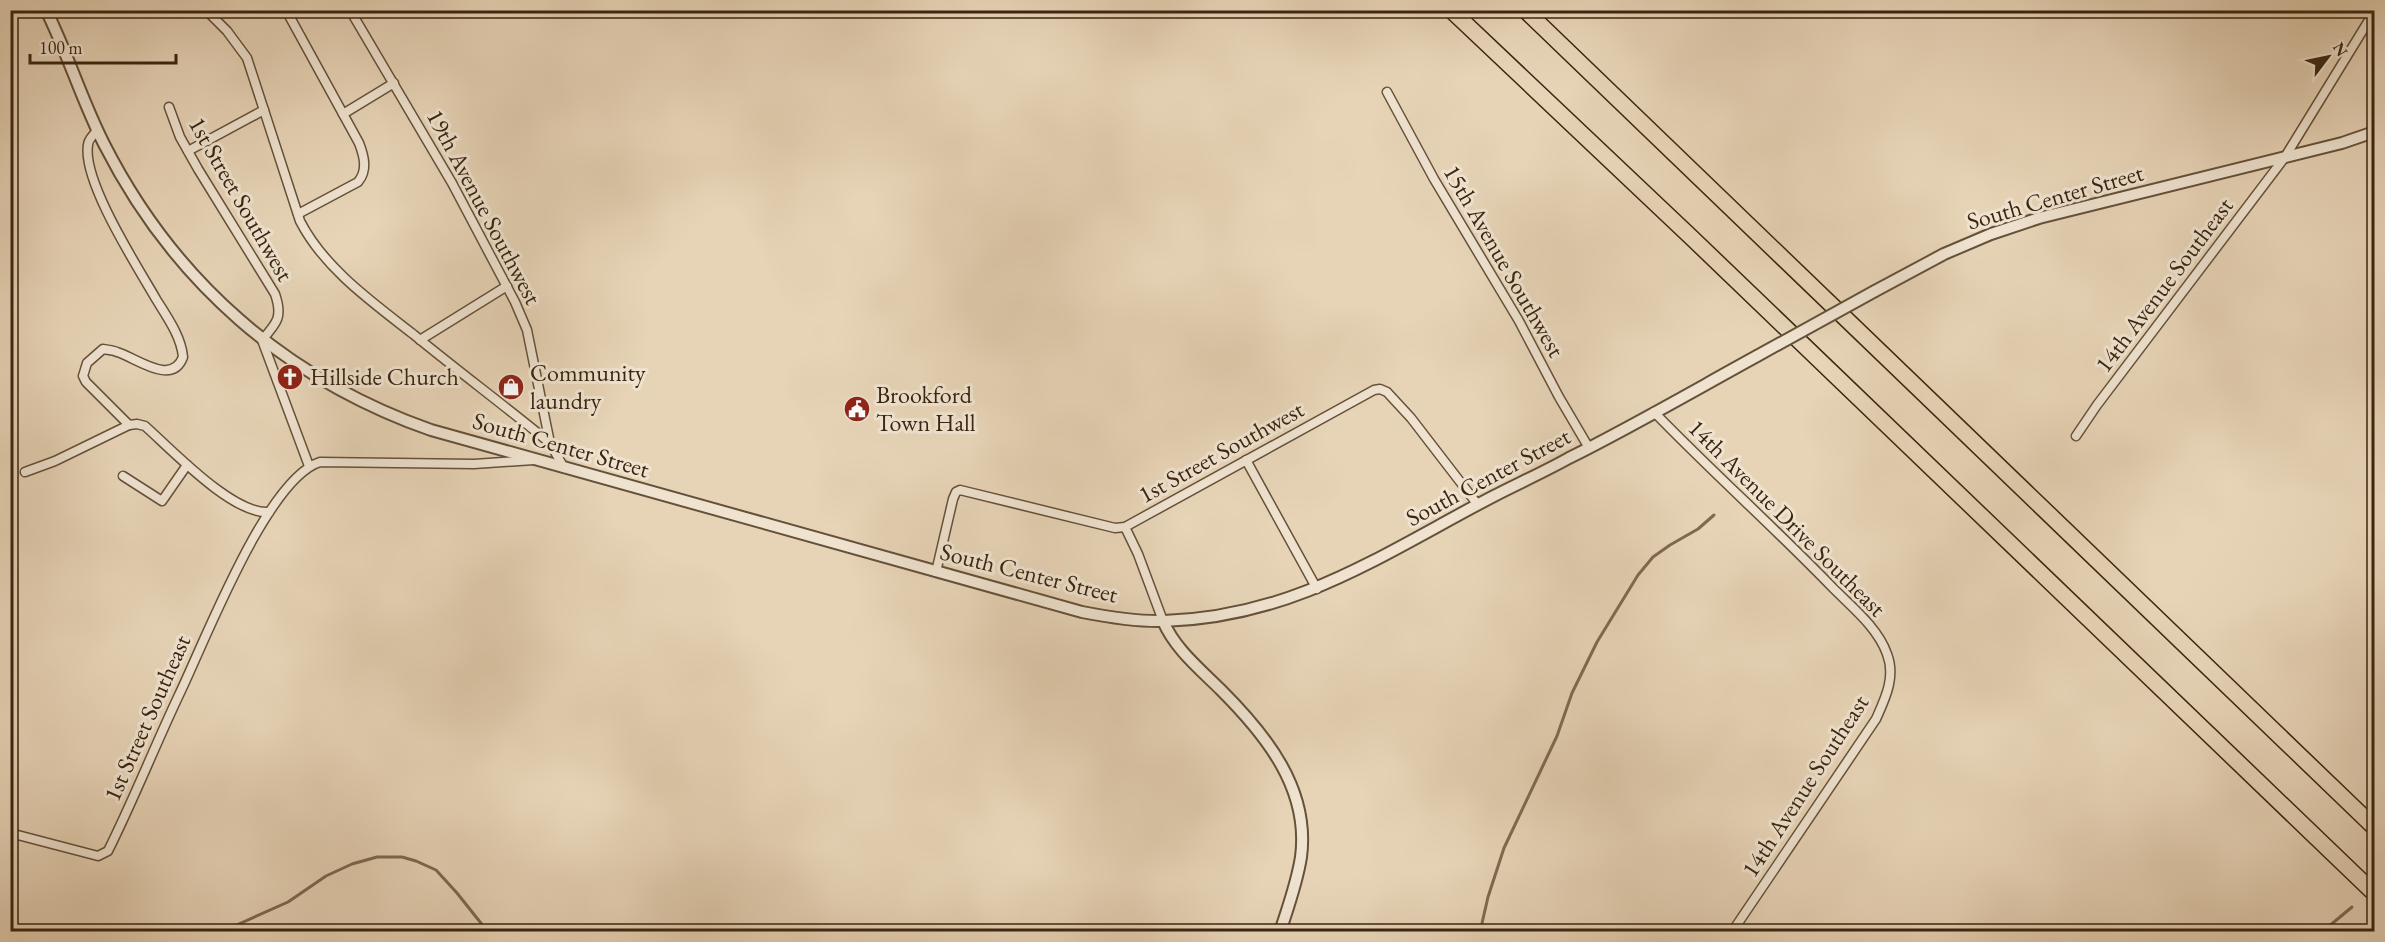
<svg xmlns="http://www.w3.org/2000/svg" width="2385" height="942" viewBox="0 0 2385 942" font-family="'EB Garamond',serif">
	<style>
		.lines { fill: none; stroke-linecap: round; stroke-linejoin: round }
		.stream { stroke: #7e6a52; stroke-width: 3 }
		.minor-casing { stroke: #65513a; stroke-width: 11 }
		.tertiary-casing { stroke: #65513a; stroke-width: 14 }
		.motorway-casing { stroke: #3a2510; stroke-width: 18 }
		.minor { stroke: #efe3d0; stroke-width: 8 }
		.tertiary { stroke: #efe3d0; stroke-width: 10 }
		.motorway { stroke: #e7d4b7; stroke-width: 15 }
		.tertiary-bridge-casing { stroke: #65513a; stroke-width: 14; stroke-linecap: butt }
		.tertiary-bridge { stroke: #efe3d0; stroke-width: 10 }
		.labels { text-anchor: middle; stroke-width: 6; stroke-linejoin: round; paint-order: stroke }
		.street-label { font-size: 24px; fill: #3a2510; stroke: #efe3d0 }
		.poi-label { font-size: 24px; fill: #3a2510; stroke: #efe3d0; text-anchor: start }
	</style>
	<rect width="100%" height="100%" fill="#e7d4b7"/>
	<filter id="stains"><feTurbulence type="fractalNoise" baseFrequency=".00333" numOctaves="4"/><feColorMatrix values="0 0 0 0 .2 0 0 0 0 .09 0 0 0 0 .02 0 0 0 .5 -.17"/></filter>
	<radialGradient id="worn" r=".72"><stop offset=".6" stop-color="#630" stop-opacity="0"/><stop offset="1" stop-color="#630" stop-opacity=".3"/></radialGradient>
	<g class="lines">
		<g class="stream">
			<path d="M221,932L288,902L326,876L352,864L377,857H402L416,861L436,870L457,893L488,932"/>
			<path d="M1480,932L1488,897L1504,848L1557,736L1572,693L1597,642L1638,575L1653,557L1670,545L1698,529L1714,515"/>
			<path d="M2322,932L2352,907"/>
		</g>
		<defs>
			<g id="minor">
				<path d="M206,10L227,31L247,58L300,221C324,268 372,302 413,334C458,371 505,406 550,443"/>
				<path d="M286,10L359,143C364,156 368,170 358,182L298,214"/>
				<path d="M350,10L452,183L515,302L527,330L550,443L564,468"/>
				<path d="M1387,92L1434,179L1519,321L1559,397L1589,448"/>
				<path d="M169,107L180,137L198,169L275,294C283,317 277,323 262,340L309,466"/>
				<path d="M343,114L394,83"/>
				<path d="M97,130C94,135 88,139 88,145C82,181 137,266 156,299C167,317 181,336 183,357C172,387 135,357 117,352C113,350 107,350 103,349L87,363L83,376L86,382L129,425L137,424L145,426C172,450 233,515 269,512"/>
				<path d="M188,151L264,110"/>
				<path d="M420,340L507,286"/>
				<path d="M1654,412C1712,472 1775,528 1833,588C1852,607 1878,628 1887,654C1896,677 1885,699 1876,719L1732,932"/>
				<path d="M2076,436L2097,405L2285,157L2374,12"/>
				<path d="M1246,460L1317,589"/>
				<path d="M25,472L55,461L129,425"/>
				<path d="M123,476L162,501L187,465"/>
				<path d="M1125,527L1138,554L1163,621"/>
				<path d="M936,572L953,499L956,492L960,490L1115,528L1125,527L1374,390L1380,389L1387,392L1411,418L1478,505"/>
				<path d="M10,833L98,856L108,851C133,801 154,748 178,697C204,644 266,479 320,462L474,464L534,460"/>
			</g>
			<g id="tertiary">
				<path d="M46,10C68,54 82,101 104,144C174,282 286,379 431,430L1082,612C1108,617 1137,622 1164,621C1294,617 1381,555 1492,497C1517,484 1544,472 1569,458C1633,426 1695,390 1757,356"/>
				<path d="M1875,291L1944,254L1991,234L2039,218L2342,143L2374,132"/>
				<path d="M1163,621C1175,649 1200,669 1221,690C1266,735 1310,789 1301,857C1297,883 1288,907 1280,932"/>
			</g>
			<g id="motorway">
				<path d="M1451,10L1692,238L2374,893"/>
				<path d="M1525,10L2374,827"/>
			</g>
		</defs>
		<use href="#minor" class="minor-casing"/>
		<use href="#tertiary" class="tertiary-casing"/>
		<use href="#motorway" class="motorway-casing"/>
		<use href="#minor" class="minor"/>
		<use href="#tertiary" class="tertiary"/>
		<use href="#motorway" class="motorway"/>
		<defs>
			<path id="tertiary-bridge" d="M1757,356L1875,291"/>
		</defs>
		<use href="#tertiary-bridge" class="tertiary-bridge-casing"/>
		<use href="#tertiary-bridge" class="tertiary-bridge"/>
	</g>
	<defs>
		<symbol id="church-disc" viewBox="-11 -11 22 22"><circle r="9.5" fill="#8f2418" stroke="#efe3d0"/><path d="M-1.2-6h2.4v3.5h3.3v2.4h-3.3V6h-2.4V-.1h-3.3v-2.4h3.3Z" fill="#fff"/></symbol>
		<symbol id="shop-disc" viewBox="-11 -11 22 22"><circle r="9.5" fill="#8f2418" stroke="#efe3d0"/><path d="M-5-2.5h2.3a2.7 3.5 0 0 1 5.4 0H5L5.5 6h-11ZM-1.5-2.5h3a1.5 2.3 0 0 0-3 0Z" fill="#fff"/></symbol>
		<symbol id="civic-disc" viewBox="-11 -11 22 22"><circle r="9.5" fill="#8f2418" stroke="#efe3d0"/><path d="M-.6-6.5H3V-4.5H.6V-3L4-1V1h2V6H-6V1h2V-1L-.6-3ZM-1.2 2.5V6h2.4V2.5Z" fill="#fff"/></symbol>
	</defs>
	<g fill-rule="evenodd">
		<use href="#church-disc" x="275" y="362" width="30" height="30"/>
		<use href="#shop-disc" x="496" y="372" width="30" height="30"/>
		<use href="#civic-disc" x="842" y="394" width="30" height="30"/>
	</g>
	<g class="labels">
		<g class="street-label">
			<text transform="translate(2055 197) rotate(-16)" y="8">South Center Street</text>
			<text transform="translate(241 199) rotate(60)" y="8">1st Street Southwest</text>
			<text transform="translate(484 207) rotate(62)" y="8">19th Avenue Southwest</text>
			<text transform="translate(1504 261) rotate(60)" y="8">15th Avenue Southwest</text>
			<text transform="translate(2164 285) rotate(-53)" y="8">14th Avenue Southeast</text>
			<text transform="translate(561 445) rotate(16)" y="8">South Center Street</text>
			<text transform="translate(1221 452) rotate(-29)" y="8">1st Street Southwest</text>
			<text transform="translate(1488 477) rotate(-28)" y="8">South Center Street</text>
			<text transform="translate(1787 518) rotate(45)" y="8">14th Avenue Drive Southeast</text>
			<text transform="translate(1029 573) rotate(14)" y="8">South Center Street</text>
			<text transform="translate(147 718) rotate(-66)" y="8">1st Street Southeast</text>
			<text transform="translate(1805 786) rotate(-57)" y="8">14th Avenue Southeast</text>
		</g>
		<g class="poi-label">
			<text x="530" y="381">Community<tspan x="530" dy="28">laundry</tspan></text>
			<text x="310" y="385">Hillside Church</text>
			<text x="876" y="403">Brookford<tspan x="876" dy="28">Town Hall</tspan></text>
		</g>
	</g>
	<rect width="2385" height="942" fill="none" stroke="#e7d4b7" stroke-width="36"/>
	<rect x="12" y="12" width="2361" height="918" fill="none" stroke="#3a2510" stroke-width="3"/>
	<rect x="18" y="18" width="2349" height="906" fill="none" stroke="#3a2510" stroke-width="1.5"/>
	<g transform="translate(2328 57) rotate(58)" stroke="#efe3d0" stroke-width="4.5" paint-order="stroke">
	<path d="M0-4.5L10 22L0 15L-10 22Z" fill="#3a2510"/>
	<text y="-9" font-size="16" font-weight="bold" text-anchor="middle" fill="#3a2510">N</text>
	</g>
	<path d="M30 54v9h146v-9" fill="none" stroke="#3a2510" stroke-width="3"/>
	<text x="39" y="54" font-size="18" fill="#3a2510" stroke="#efe3d0" stroke-width="4.5" paint-order="stroke">100 m</text>
	<rect width="100%" height="100%" filter="url(#stains)"/>
	<rect width="100%" height="100%" fill="url(#worn)"/>
</svg>
